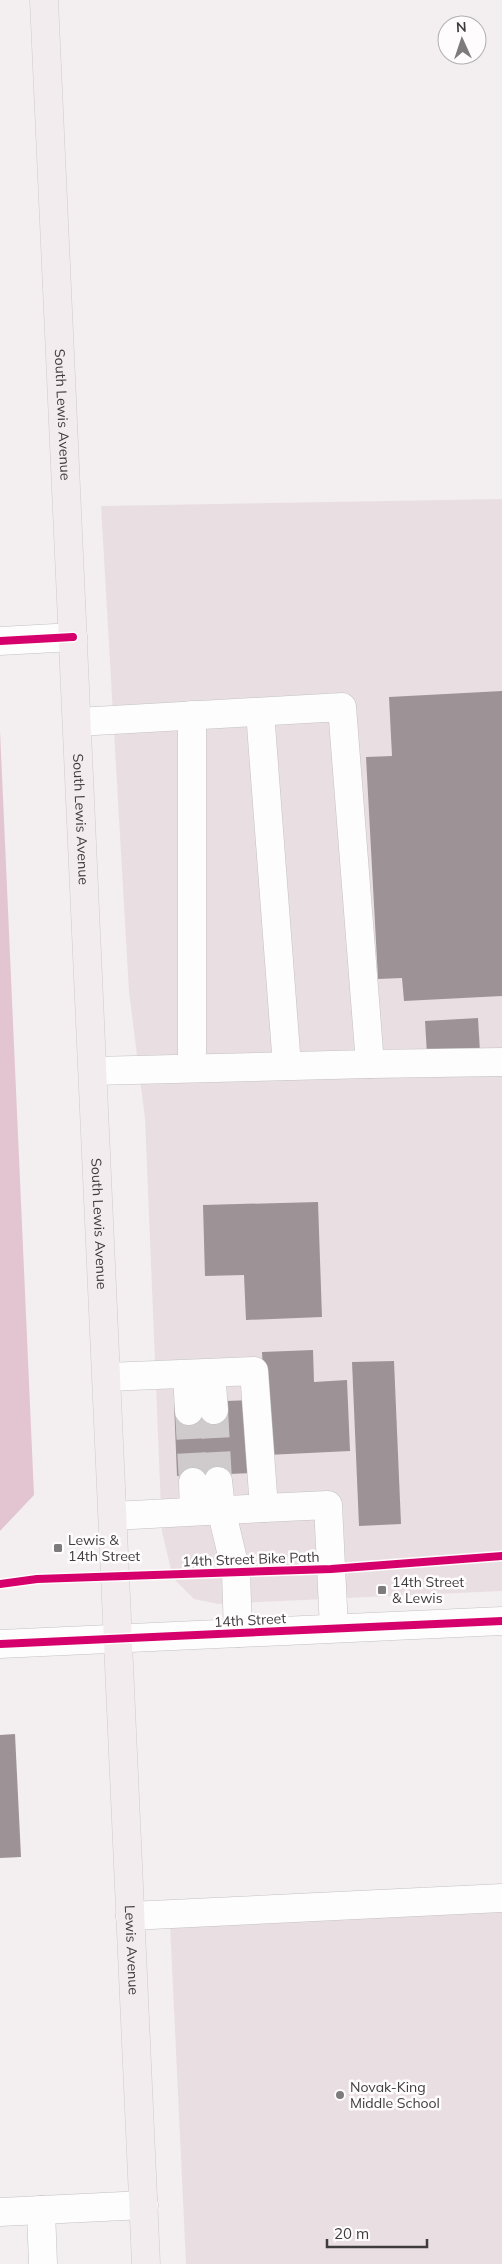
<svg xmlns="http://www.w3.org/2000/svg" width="502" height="2264" viewBox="0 0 502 2264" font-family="Mulish,sans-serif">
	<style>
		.built { fill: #e9dfe3 }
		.forest { fill: #e2c5d1 }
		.building { fill: #9d9397 }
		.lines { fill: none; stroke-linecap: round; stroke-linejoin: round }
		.minor-tunnel { stroke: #cfcbcd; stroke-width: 28; stroke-dasharray: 28 14; stroke-linecap: butt }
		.minor-casing { stroke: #c4c1c2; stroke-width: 29 }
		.major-casing { stroke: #cdcbcc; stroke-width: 29 }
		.minor { stroke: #fdfdfd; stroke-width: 28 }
		.major { stroke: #f3ecee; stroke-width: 28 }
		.cycleway-casing { stroke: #fffcfd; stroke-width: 11 }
		.cycleway { stroke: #d6006c; stroke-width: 8 }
		.poi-dot { fill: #7e7b7c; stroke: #fffcfd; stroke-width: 2 }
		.labels { text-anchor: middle; stroke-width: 5; stroke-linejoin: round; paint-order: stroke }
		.street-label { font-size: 14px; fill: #3f3c3d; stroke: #fffcfd }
		.poi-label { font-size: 14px; fill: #3f3c3d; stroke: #fffcfd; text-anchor: start }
	</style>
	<rect width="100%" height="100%" fill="#f3eff1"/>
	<g class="built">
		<path d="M502,499V1591L218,1604L194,1599L173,1578L162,1532L145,1119L129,992L101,506Z"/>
		<path d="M502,1909V2264H186L170,1925Z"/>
	</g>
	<path class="forest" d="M0,730L34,1495L0,1531Z"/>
	<g class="building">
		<path d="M502,691V996L404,1001L402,978L378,979L366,757L392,756L389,697Z"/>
		<path d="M478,1018L480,1052L427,1055L425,1021Z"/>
		<path d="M318,1202L322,1317L246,1320L244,1275L205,1276L203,1205Z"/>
		<path d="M313,1350L314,1382L347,1380L350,1451L267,1455L262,1352Z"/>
		<path d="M394,1361L401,1524L359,1526L352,1362Z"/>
		<path d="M252,1400L254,1473L177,1476L174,1403Z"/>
		<path d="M15,1734L21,1857L0,1858V1735Z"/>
	</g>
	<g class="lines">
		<g class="minor-tunnel">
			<path d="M214,1410L218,1481"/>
			<path d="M189,1411L193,1482"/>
		</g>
		<defs>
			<g id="minor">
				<path d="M0,641L73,637"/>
				<path d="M260,712L287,1066"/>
				<path d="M192,715V1068"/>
				<path d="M77,722L342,707L370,1064L93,1071"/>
				<path d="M370,1064L502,1062"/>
				<path d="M211,1373L214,1410"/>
				<path d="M187,1374L189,1411"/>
				<path d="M107,1377L254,1371L264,1508L113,1516"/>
				<path d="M218,1481L221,1509L236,1572L238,1633"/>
				<path d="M193,1482L194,1511"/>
				<path d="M264,1508L328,1505L334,1628"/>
				<path d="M0,1644L502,1621"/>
				<path d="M130,1916L502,1898"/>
				<path d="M41,2210L43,2264"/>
				<path d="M0,2212L144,2205"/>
			</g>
			<g id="major">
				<path id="s1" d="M44,0L146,2264"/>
			</g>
		</defs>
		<use href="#minor" class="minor-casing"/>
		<use href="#major" class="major-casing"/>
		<use href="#minor" class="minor"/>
		<use href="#major" class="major"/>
		<defs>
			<g id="cycleway">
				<path d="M0,641L73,637"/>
				<path d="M0,1584L37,1579L331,1569L502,1556"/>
				<path d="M0,1644L502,1621"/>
			</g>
		</defs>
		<use href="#cycleway" class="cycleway-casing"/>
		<use href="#cycleway" class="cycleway"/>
	</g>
	<g class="poi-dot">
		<rect x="53" y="1543" width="10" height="10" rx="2.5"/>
		<rect x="377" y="1585" width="10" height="10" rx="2.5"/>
		<circle cx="340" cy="2095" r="5"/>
	</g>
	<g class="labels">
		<g class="street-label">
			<text dy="5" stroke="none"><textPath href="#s1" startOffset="415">South Lewis Avenue</textPath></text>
			<text dy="5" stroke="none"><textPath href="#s1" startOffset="820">South Lewis Avenue</textPath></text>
			<text dy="5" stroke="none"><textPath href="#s1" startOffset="1225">South Lewis Avenue</textPath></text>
			<text transform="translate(251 1559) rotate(-2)" y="5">14th Street Bike Path</text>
			<text transform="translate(250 1620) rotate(-3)" y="5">14th Street</text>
			<text dy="5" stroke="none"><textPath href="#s1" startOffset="1952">Lewis Avenue</textPath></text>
		</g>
		<g class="poi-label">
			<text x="68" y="1545">Lewis &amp;<tspan x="68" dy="16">14th Street</tspan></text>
			<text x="392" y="1587">14th Street<tspan x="392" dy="16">&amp; Lewis</tspan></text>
			<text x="350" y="2092">Novak-King<tspan x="350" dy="16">Middle School</tspan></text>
		</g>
	</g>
	<g transform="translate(462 40) rotate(357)"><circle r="24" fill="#fffcfd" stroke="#b2afb0"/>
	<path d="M0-4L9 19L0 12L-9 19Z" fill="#7e7b7c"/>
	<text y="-8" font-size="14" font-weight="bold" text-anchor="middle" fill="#3f3c3d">N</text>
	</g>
	<path d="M327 2239v8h100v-8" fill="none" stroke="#3f3c3d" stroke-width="2.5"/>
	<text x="334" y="2239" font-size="15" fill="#3f3c3d" stroke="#fffcfd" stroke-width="4" paint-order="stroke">20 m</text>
</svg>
